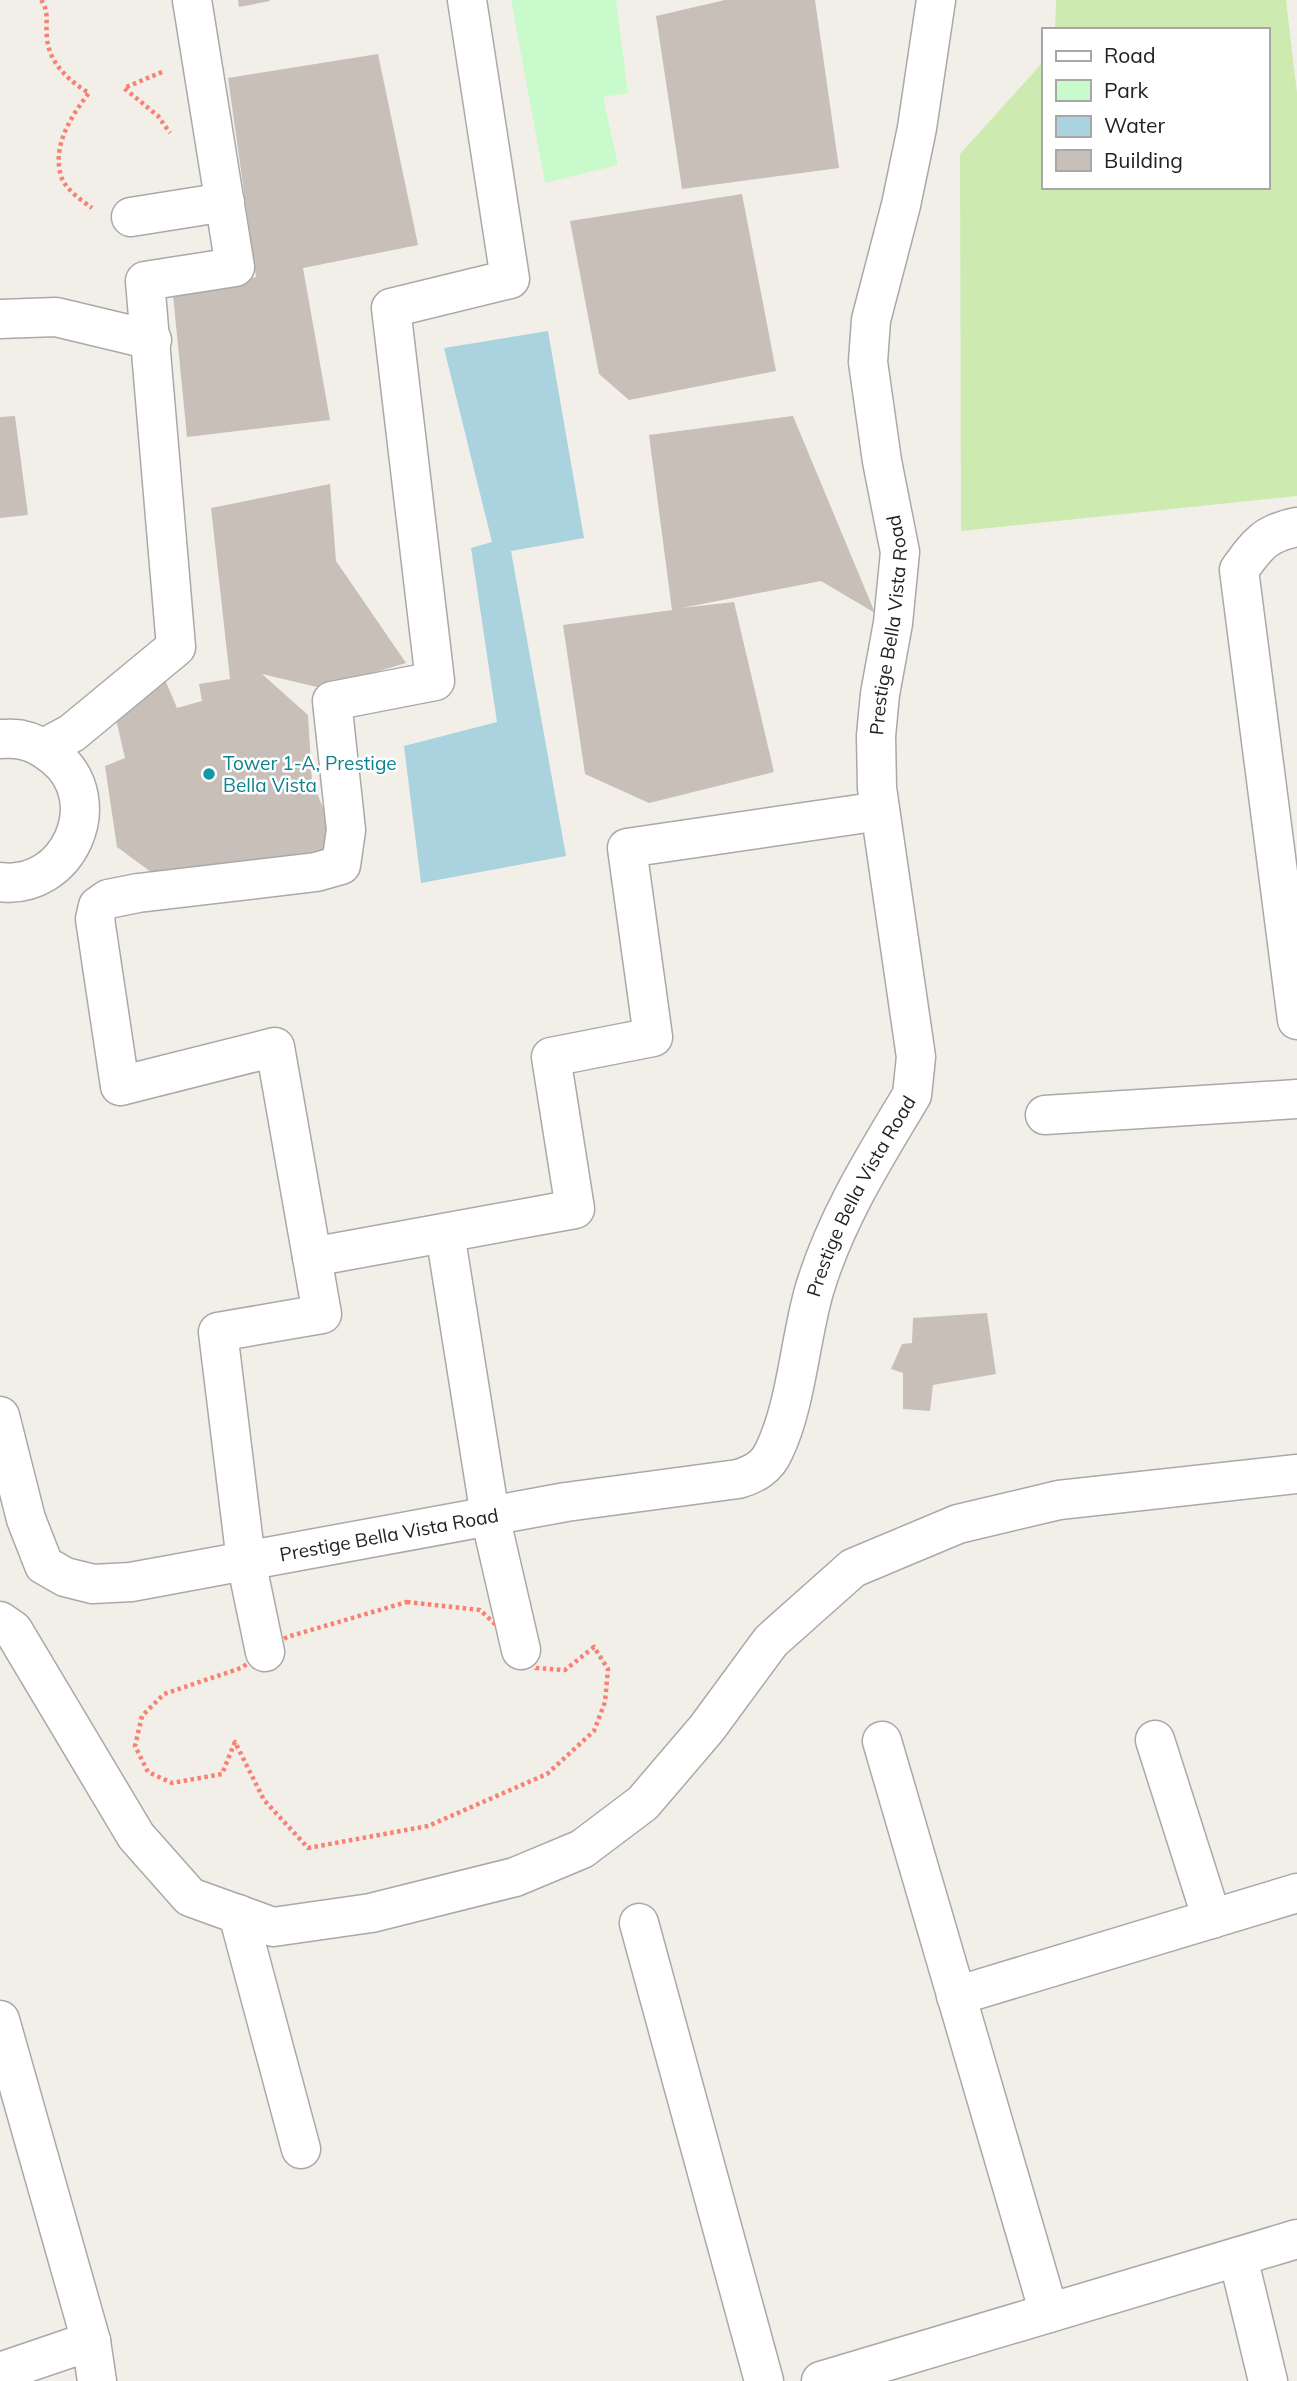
<svg xmlns="http://www.w3.org/2000/svg" width="1297" height="2381" viewBox="0 0 1297 2381" font-family="Mulish,sans-serif">
	<style>
		.grass { fill: #cdebb0 }
		.park { fill: #c8facc }
		.water { fill: #aad3df }
		.building { fill: #c7bfb8 }
		.lines { fill: none; stroke-linecap: round; stroke-linejoin: round }
		.minor-casing { stroke: #a9a9a9; stroke-width: 41 }
		.path { stroke: #fa8072; stroke-width: 4.5; stroke-dasharray: 3.5 3.5; stroke-linecap: butt }
		.minor { stroke: #fff; stroke-width: 38 }
		.culture-dot { fill: #0f9aa8; stroke: #fff; stroke-width: 2.5 }
		.labels { text-anchor: middle; stroke-width: 5; stroke-linejoin: round; paint-order: stroke }
		.street-label { font-size: 19px; fill: #222; stroke: #fff }
		.culture-label { font-size: 19px; fill: #0d838f; stroke: #fff; text-anchor: start }
	</style>
	<rect width="100%" height="100%" fill="#f2efe9"/>
	<path class="grass" d="M1056,0H1286L1297,93V496L961,531L960,154L1043,62V187H1267V30H1055Z"/>
	<path class="park" d="M511,0H616L628,93L603,97L618,165L545,183Z"/>
	<path class="water" d="M548,331L584,538L511,551L566,856L421,883L404,746L497,722L471,548L492,542L444,348Z"/>
	<g class="building">
		<path d="M238,0H270V1L239,7Z"/>
		<path d="M725,0H815L839,168L682,189L656,16Z"/>
		<path d="M378,54L418,245L303,268L330,420L187,437L173,295L256,277L228,78Z"/>
		<path d="M742,194L776,371L629,400L599,374L570,221Z"/>
		<path d="M15,416L28,515L0,518V417Z"/>
		<path d="M793,416L875,613L821,581L681,608L734,602L774,772L649,803L585,774L563,625L672,610L649,435Z"/>
		<path d="M330,484L336,561L406,663L321,688L262,674L308,715L312,781L334,834L336,862L170,886L117,847L105,766L125,758L109,689L163,675L177,708L202,701L199,684L230,679L211,508Z"/>
		<path d="M987,1313L996,1374L933,1385L930,1411L903,1409V1373L891,1369L902,1344L912,1343L913,1318Z"/>
	</g>
	<g class="lines">
		<defs>
			<g id="minor">
				<path d="M131,217L225,202"/>
				<path d="M0,319L56,317L152,340"/>
				<path d="M1297,527C1265,533 1257,545 1239,570L1297,1020"/>
				<path d="M0,739C7,739 15,738 22,740C34,742 45,749 55,757C109,801 68,891 0,882"/>
				<path d="M44,748L72,733L176,647L145,281L235,267L192,0"/>
				<path d="M1045,1115L1297,1099"/>
				<path d="M445,1233L490,1516L521,1650"/>
				<path d="M312,1257L575,1209L551,1057L653,1037L627,848L880,811"/>
				<path id="s1" d="M0,1416L26,1519L44,1565L65,1577L93,1584L131,1582L566,1502L738,1479C755,1474 767,1467 774,1451C796,1406 800,1340 814,1291C835,1220 874,1158 912,1095L916,1057L877,788L876,736L880,694L893,623L900,552L882,461L868,362L871,320L901,205L917,128L936,0"/>
				<path d="M0,1621L13,1630L136,1836L190,1897L273,1927L371,1913L515,1877L582,1849L643,1803L707,1728L771,1641L853,1568L958,1524L1059,1500L1297,1474"/>
				<path d="M265,1652L246,1561L218,1332L322,1314L275,1047L120,1086L95,919L98,906L108,899L138,893L316,872L341,865L346,830L332,701L435,681L391,308L510,279L467,0"/>
				<path d="M1155,1740L1212,1919"/>
				<path d="M882,1741L1049,2313"/>
				<path d="M238,1914L301,2149"/>
				<path d="M639,1923L764,2381"/>
				<path d="M956,1996L1297,1893"/>
				<path d="M0,2020L91,2341L97,2381"/>
				<path d="M1238,2257L1268,2381"/>
				<path d="M0,2372L91,2341"/>
				<path d="M821,2381L1297,2239"/>
			</g>
		</defs>
		<use href="#minor" class="minor-casing"/>
		<g class="path">
			<path d="M41,0C50,12 45,24 47,38C49,63 69,81 89,93C71,116 52,146 61,176C65,189 81,200 92,208"/>
			<path d="M162,72L124,88L158,116L170,133"/>
			<path d="M407,1602L480,1610L512,1640L536,1668L565,1670L594,1647L608,1669L605,1702L594,1731L547,1774L428,1826L308,1848L264,1800L235,1742L222,1774L172,1783L148,1772L135,1746L142,1716L164,1694L241,1668L287,1637Z"/>
		</g>
		<use href="#minor" class="minor"/>
	</g>
	<circle class="culture-dot" cx="209" cy="774" r="7"/>
	<g class="labels">
		<g class="street-label">
			<text dy="7" stroke="none"><textPath href="#s1" startOffset="1769">Prestige Bella Vista Road</textPath></text>
			<text dy="7" stroke="none"><textPath href="#s1" startOffset="1181">Prestige Bella Vista Road</textPath></text>
			<text dy="7" stroke="none"><textPath href="#s1" startOffset="509">Prestige Bella Vista Road</textPath></text>
		</g>
		<g class="culture-label">
			<text x="223" y="770">Tower 1-A, Prestige<tspan x="223" dy="22">Bella Vista</tspan></text>
		</g>
	</g>
	<rect x="1042" y="28" width="228" height="161" fill="#ffffff" stroke="#a7a7a7" stroke-width="2"/>
	<rect x="1056" y="51" width="35" height="10" fill="#ffffff" stroke="#a7a7a7" stroke-width="2"/>
	<text x="1104" y="63" font-size="21" fill="#222222">Road</text>
	<rect x="1056" y="80" width="35" height="21" fill="#c8facc" stroke="#a7a7a7" stroke-width="2"/>
	<text x="1104" y="98" font-size="21" fill="#222222">Park</text>
	<rect x="1056" y="116" width="35" height="21" fill="#aad3df" stroke="#a7a7a7" stroke-width="2"/>
	<text x="1104" y="133" font-size="21" fill="#222222">Water</text>
	<rect x="1056" y="150" width="35" height="21" fill="#c7bfb8" stroke="#a7a7a7" stroke-width="2"/>
	<text x="1104" y="168" font-size="21" fill="#222222">Building</text>
</svg>
